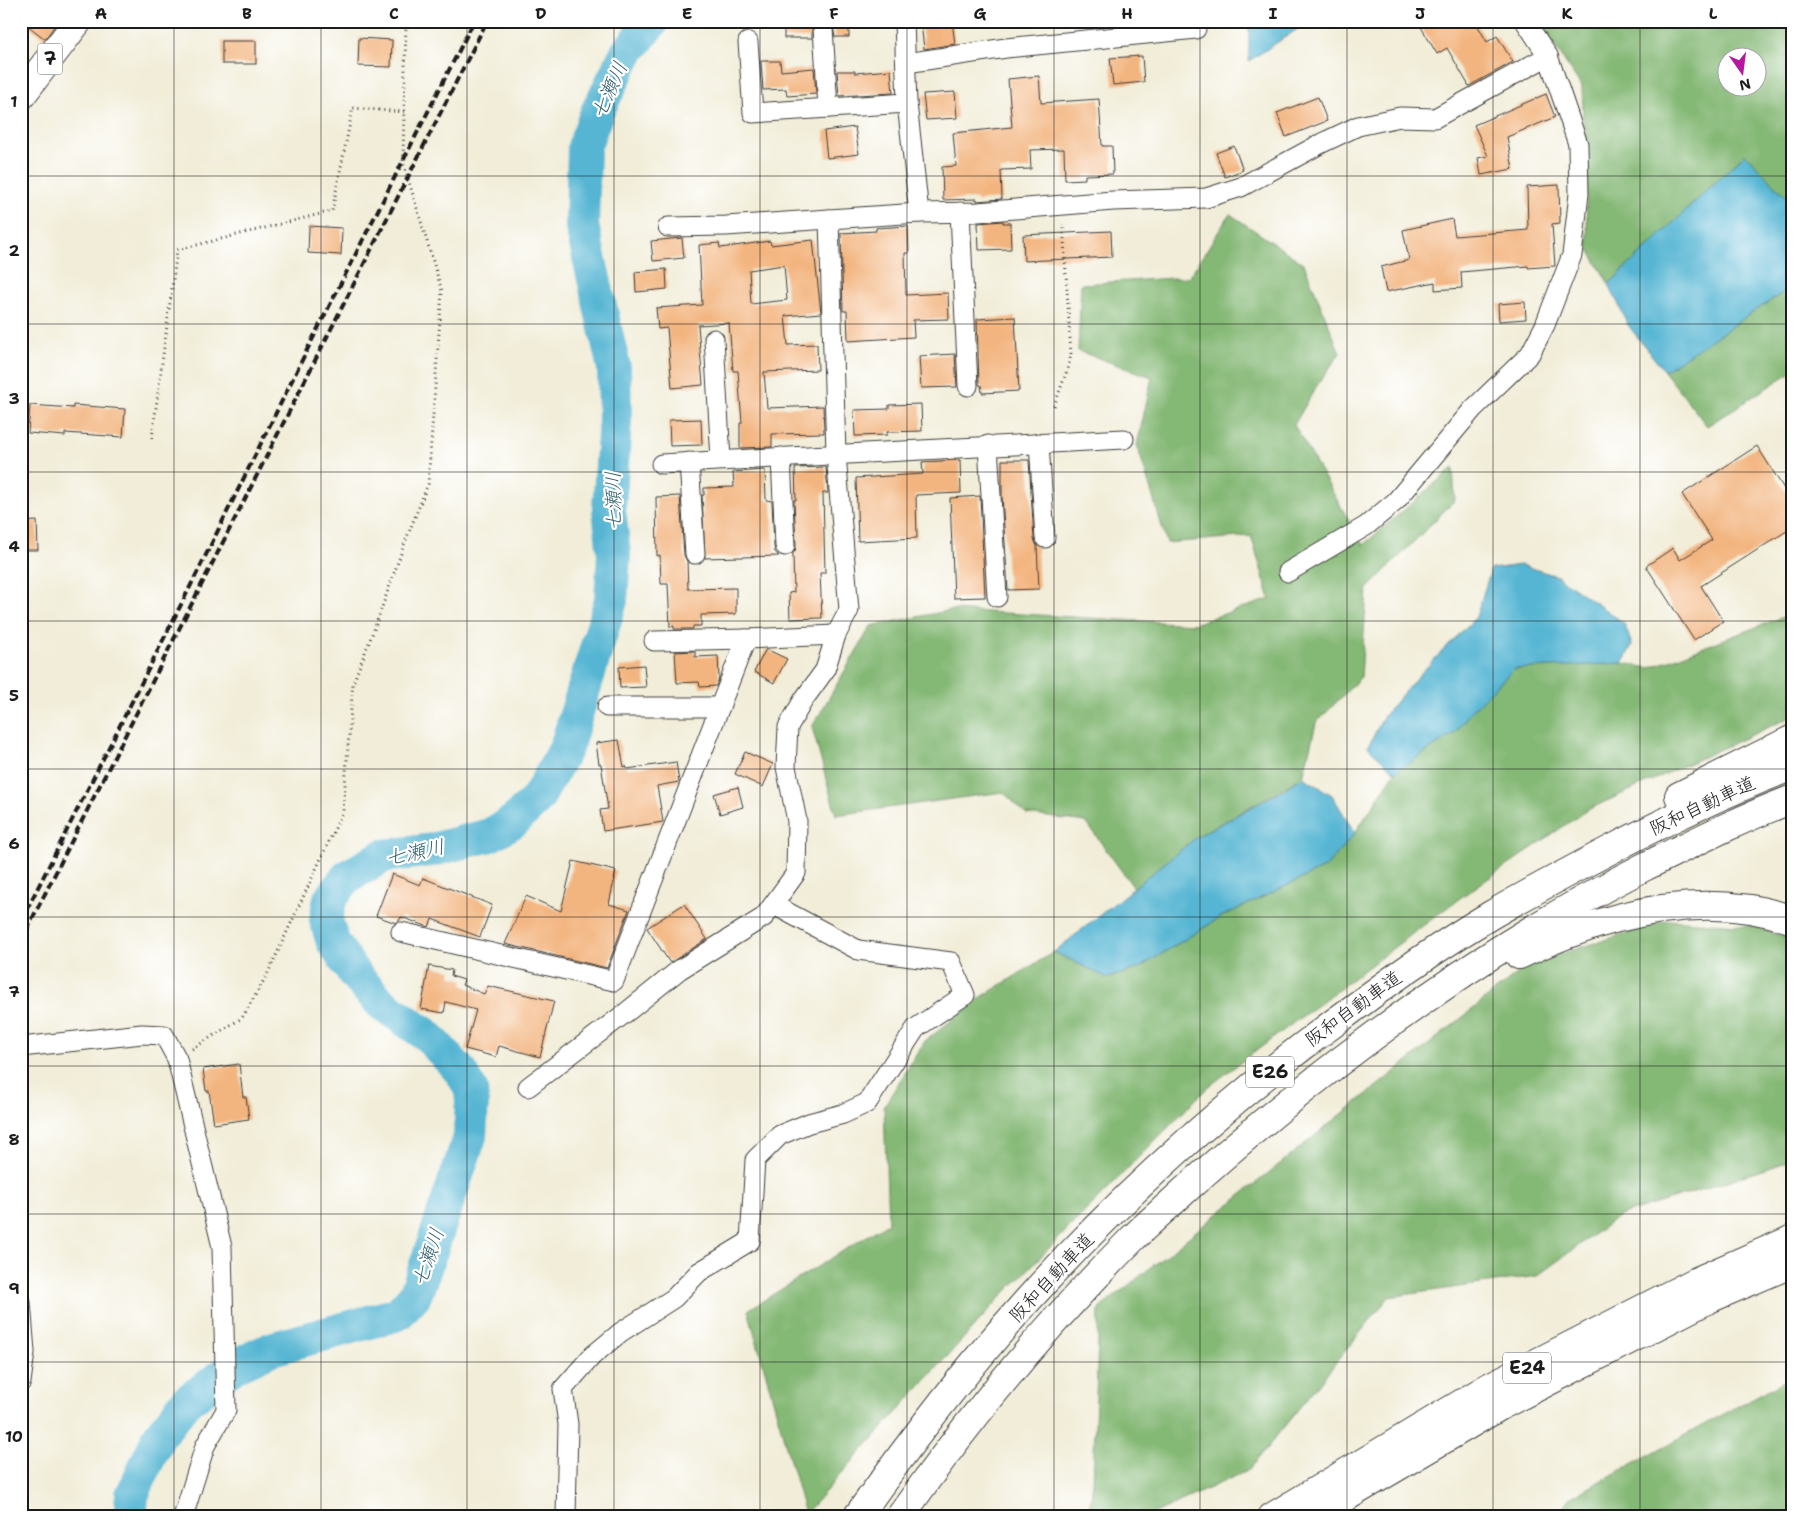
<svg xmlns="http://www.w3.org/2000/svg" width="1814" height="1538" viewBox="0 0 1814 1538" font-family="'Shantell Sans','Klee One',sans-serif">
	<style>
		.forest { fill: #84b874; stroke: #506a48; fill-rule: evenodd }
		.water { fill: #54b5d3; stroke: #386878 }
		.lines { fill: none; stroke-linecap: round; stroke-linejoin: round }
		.river { stroke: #54b5d3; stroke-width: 34 }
		.building { fill: #f3b580; fill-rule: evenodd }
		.street-casing { stroke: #3c3b38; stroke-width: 21 }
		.primary-casing { stroke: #3c3b38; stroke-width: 30 }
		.highway-casing { stroke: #3c3b38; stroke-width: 30 }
		.path { stroke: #3c3b38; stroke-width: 3; stroke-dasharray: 1 4; stroke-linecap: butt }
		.street { stroke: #fff; stroke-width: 19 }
		.primary { stroke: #fff; stroke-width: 28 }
		.highway { stroke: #fff; stroke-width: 28 }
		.rail { stroke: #1c1c1c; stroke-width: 4; stroke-dasharray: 8 4; stroke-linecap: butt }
		.grid { fill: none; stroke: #1c1c1c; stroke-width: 1; stroke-opacity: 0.55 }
		.labels { text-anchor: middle; stroke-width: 4.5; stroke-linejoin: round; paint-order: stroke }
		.shield { fill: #fff; stroke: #606060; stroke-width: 1 }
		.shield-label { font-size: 18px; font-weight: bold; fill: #1c1c1c }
		.street-label { font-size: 19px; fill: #1c1c1c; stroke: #fff }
		.water-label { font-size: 20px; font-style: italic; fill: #35616e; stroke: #fff }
		.neatline { fill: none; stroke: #1c1c1c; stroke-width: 2 }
		.grid-label { font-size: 16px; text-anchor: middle; font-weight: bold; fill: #1c1c1c }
	</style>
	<rect width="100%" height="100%" fill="#fff"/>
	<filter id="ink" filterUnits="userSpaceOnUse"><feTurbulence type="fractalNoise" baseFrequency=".02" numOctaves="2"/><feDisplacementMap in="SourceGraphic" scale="10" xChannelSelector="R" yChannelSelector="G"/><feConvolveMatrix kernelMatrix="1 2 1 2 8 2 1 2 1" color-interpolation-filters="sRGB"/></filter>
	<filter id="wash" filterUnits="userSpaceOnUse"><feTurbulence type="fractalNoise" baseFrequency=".0096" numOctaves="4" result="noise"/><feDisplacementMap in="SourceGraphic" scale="20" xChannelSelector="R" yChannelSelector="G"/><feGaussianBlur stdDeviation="1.12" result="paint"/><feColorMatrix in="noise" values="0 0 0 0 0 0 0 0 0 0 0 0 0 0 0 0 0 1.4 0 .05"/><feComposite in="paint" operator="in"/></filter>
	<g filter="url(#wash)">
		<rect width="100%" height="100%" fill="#f1edd8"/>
		<g class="forest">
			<path d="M1538,21H1793V204L1745,154L1609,284L1588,248L1582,87ZM1726,58H1756V88H1726Z"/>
			<path d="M1230,214L1304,264L1340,353L1316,387L1294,425L1363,545L1453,468L1455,500L1367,589L1361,677L1316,723L1303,777L1198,836L1134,888L1086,822L1026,814L1003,792L836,815L812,727L871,626L952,610L1193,624L1270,599L1251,536L1167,543L1137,445L1152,377L1078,351L1081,284L1189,277Z"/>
			<path d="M1793,286V371L1707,426L1664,371Z"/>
			<path d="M1793,613V716L1587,810L1460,898L1208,1087L999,1299L805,1514L748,1310L888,1223L884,1106L925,1041L983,996L1054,952L1108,978L1139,968L1221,917L1326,867L1355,833L1395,772L1455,733L1472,710L1514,669L1623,663L1649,668Z"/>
			<path d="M1668,920L1753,926L1793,940V1160L1619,1216L1537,1276L1389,1297L1249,1470L1146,1517H1088L1093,1484L1099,1309L1529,964Z"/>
			<path d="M1793,1376V1517H1556L1570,1498Z"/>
		</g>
		<g class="water">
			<path d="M1249,21H1307V23L1249,61Z"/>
			<path d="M1745,154L1793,204V286L1664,371L1628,325L1609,284Z"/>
			<path d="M1521,565L1557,576L1624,623L1632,645L1623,663L1514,669L1472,710L1455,733L1395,772L1368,747L1383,717L1418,676L1476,617L1491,569Z"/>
			<path d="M1303,777L1332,795L1355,833L1326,867L1221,917L1139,968L1108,978L1054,952L1198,836L1283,790Z"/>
		</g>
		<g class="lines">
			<path class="river" d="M130,1517L132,1495L159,1436L187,1401L237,1365L271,1349L398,1314L415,1295L423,1274L470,1136L472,1102L471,1090L462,1073L428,1036L382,1004L355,975L333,942L326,920L330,899L347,877L383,856L432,850L490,835L514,821L537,799L566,748L611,600L614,554L609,509L615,420L614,368L582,226L584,147L597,112L626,54L653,21"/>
		</g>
		<g id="blocks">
			<g class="building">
				<path d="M22,21H58L45,39Z"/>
				<path d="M784,21H814L812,28V38H784Z"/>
				<path d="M832,21H849V37H835Z"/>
				<path d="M938,21H952L955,44L924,49L921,23Z"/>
				<path d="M1431,21H1475L1487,42L1497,36L1513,62L1469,86L1447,48L1437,54L1421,27Z"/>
				<path d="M359,38L392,40L391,67L358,66Z"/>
				<rect x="222" y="41" width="34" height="23"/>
				<path d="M1142,56L1144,82L1113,85L1110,58Z"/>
				<path d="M761,61H780L781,71L814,68L816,94L787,96L786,89L763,90Z"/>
				<path d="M891,70L893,93L839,96L837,71H855V73Z"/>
				<path d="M1039,76L1041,103L1099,99L1102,146H1112L1113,174L1085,175V179L1065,180L1064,149L1030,150L1031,169L1001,170L1002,199L977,201V199L943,200L942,167L956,166L953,133L1012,127L1008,79Z"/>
				<path d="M955,92L957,118L926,120L923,94Z"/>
				<path d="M1546,94L1555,117L1507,137L1513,169L1481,175L1478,158L1488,156L1474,125Z"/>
				<path d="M1318,97L1327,121L1286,137L1277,113Z"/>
				<path d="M855,127L859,154L827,158L824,131Z"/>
				<path d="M1234,146L1243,170L1225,177L1216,153Z"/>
				<path d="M1559,185L1560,223L1552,224L1555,266L1528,268V266L1461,272L1462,288L1435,290V282L1386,292L1381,267L1409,260L1403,230L1452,219L1455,236L1528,230L1527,187Z"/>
				<path d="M1003,221V223H1010L1011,249L979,250L978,223Z"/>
				<path d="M309,226L342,228L341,255L308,253Z"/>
				<path d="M908,226L909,253H905L906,295L948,293L949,319L913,320L914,337L848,341L847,311H843L841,233L876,231V228Z"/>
				<path d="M1111,231L1112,257L1024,261L1023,235Z"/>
				<path d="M682,238L684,258L653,261L651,241Z"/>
				<path d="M813,240L821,313L785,316L788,345L817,344L818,370L764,372L767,408L823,406L824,433L772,434V447L740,448V423H742L738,371H733L729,323L698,325L703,385L672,388L667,328L658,329L656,308L702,305L699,245L719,243L720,248L770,241L771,245ZM784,265L787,300L751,304L749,270Z"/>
				<path d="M666,269L667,289L636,292L635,272Z"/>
				<path d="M1525,302L1526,319L1499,321L1498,304Z"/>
				<path d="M1015,317L1019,391L982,393L981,385H979L977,319Z"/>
				<path d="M955,354L957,387L921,388L919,356Z"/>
				<path d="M921,404L922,431L887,432V435L855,436L854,410L889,409V405Z"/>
				<path d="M30,405L73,408V405L125,409L123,437L65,433V436L28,433Z"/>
				<path d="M701,419L702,445L670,446L669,420Z"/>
				<path d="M1757,446L1793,503V527L1701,586L1723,621L1694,640L1646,566L1673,548L1680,560L1712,540L1682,494Z"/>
				<path d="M960,460L961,493L916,495L917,538L858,541L856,478L923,474L922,462Z"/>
				<path d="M1002,460H1029L1034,539L1037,546L1039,589L1008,590L1002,496Z"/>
				<path d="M826,467L828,493H823L825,573H820L822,618L790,619L789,593L794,592L793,555H792L795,551L796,546L794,500H796L795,468Z"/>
				<path d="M765,470L766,500L772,501L774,546L775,552L779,556L705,558L702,495H704V488L734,487L733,472Z"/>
				<path d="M680,496L684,555L687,561L688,589L736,588V614L701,615V626H693V629H674V626L670,627L668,584H661L660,555L657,556L656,497Z"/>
				<path d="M980,496L985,597L954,598L950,498Z"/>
				<path d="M37,521L38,550H21V522Z"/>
				<path d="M766,649L787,659L774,683L754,672Z"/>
				<path d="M695,651V657L718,656L719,678L716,686L700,687L699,682L677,683L675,652Z"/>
				<path d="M644,665L646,687L620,688L619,667Z"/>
				<path d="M619,740L624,767L626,766L627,769L676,762L679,782L657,786L663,822L603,831L600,810L608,809L601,764H599L596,743Z"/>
				<path d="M745,752L773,764L763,787L735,774Z"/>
				<path d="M738,787L743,807L720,814L714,794Z"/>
				<path d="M573,861L616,871L609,904L629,910L607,968L505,944L526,896L561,911Z"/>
				<path d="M392,874L420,885L423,878L492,905L480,937L432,919L429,927L401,917L399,921L396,923L376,916Z"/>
				<path d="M684,904L707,939L670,963L647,928Z"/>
				<path d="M429,966L452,970L451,976L464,980L462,985L484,994L488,986L554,1001L540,1057L499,1046L496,1057L465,1049L476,1010L446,1002L444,1013L421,1009Z"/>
				<path d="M239,1064L243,1097H246L249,1119L214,1124L209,1091H206L203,1069Z"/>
			</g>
		</g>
	</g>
	<g filter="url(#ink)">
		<use href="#blocks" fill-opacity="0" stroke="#3c3b38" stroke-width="1"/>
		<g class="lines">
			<defs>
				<g id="street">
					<path d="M904,21L907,103L919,213"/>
					<path d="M823,28L828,108"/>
					<path d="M748,42L753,113L907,103"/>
					<path d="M906,63L1006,48L1196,29"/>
					<path d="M960,212L968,386"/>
					<path d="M668,227L726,226L829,219"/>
					<path d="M714,339L721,460"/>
					<path d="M1039,443L1045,538"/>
					<path d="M988,445L997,597"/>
					<path d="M781,457L785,546"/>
					<path d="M689,462L695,554"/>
					<path d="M661,464L1124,439"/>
					<path d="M1288,572L1366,526L1396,501L1473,409L1530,354L1545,325L1572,255L1579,194L1578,144L1548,56L1525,21"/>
					<path d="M654,641L746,639"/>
					<path d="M607,707H720"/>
					<path d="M401,932L614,981L746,639L836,635"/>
					<path d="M21,1047L142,1034L164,1035L177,1059L222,1247L226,1410L205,1446L183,1517"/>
					<path d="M528,1087L628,1011L679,970L764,917L796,873L797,821L786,767L788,727L804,699L825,670L836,635L849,610L836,454L829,219L919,213L978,212L1113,201L1206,198L1241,187L1322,143L1358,126L1400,117L1435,118L1548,56"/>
					<path d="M21,1302L25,1352L21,1382"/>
					<path d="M566,1517L568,1424L563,1389L592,1356L621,1332L674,1298L699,1272L750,1241L755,1160L780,1135L809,1123L843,1114L867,1103L916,1028L965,995L951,962L858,950L774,905"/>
				</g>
				<path id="primary" d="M21,96L78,21"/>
				<g id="highway">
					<path d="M1679,796L1793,739"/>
					<path d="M1519,955C1603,915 1702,888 1793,920"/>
					<path d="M857,1517C910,1442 966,1369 1027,1301C1124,1193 1233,1096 1350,1011C1395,977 1442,944 1491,915C1530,892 1570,871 1610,850C1669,819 1730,790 1793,766"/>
					<path d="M900,1517C969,1418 1046,1325 1132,1239C1148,1223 1166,1208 1183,1192C1241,1140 1301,1090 1363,1044C1452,977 1545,918 1644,867C1693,843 1742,818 1793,799"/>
					<path d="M1272,1517L1489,1387L1697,1281L1793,1239"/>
					<path d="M1312,1517L1502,1405L1709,1299L1793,1263"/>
				</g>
			</defs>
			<use href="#street" class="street-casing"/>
			<use href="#primary" class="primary-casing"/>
			<use href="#highway" class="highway-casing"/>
			<g class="path">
				<path d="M1054,406L1068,368L1071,354L1063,224"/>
				<path d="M152,438L177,250L332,211L353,108L404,112"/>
				<path d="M192,1049L242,1018L267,975L343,811L353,683L375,627L404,545L428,484L442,291L403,162L406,21"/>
			</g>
			<use href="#street" class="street"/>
			<use href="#primary" class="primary"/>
			<use href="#highway" class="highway"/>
			<g class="rail">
				<path d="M21,921L196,575L307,350L474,21"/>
				<path d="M21,941L487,21"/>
			</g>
		</g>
	</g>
	<path class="grid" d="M174,21V1517M321,21V1517M467,21V1517M614,21V1517M760,21V1517M907,21V1517M1054,21V1517M1200,21V1517M1347,21V1517M1493,21V1517M1640,21V1517M21,176H1793M21,324H1793M21,472H1793M21,621H1793M21,769H1793M21,917H1793M21,1066H1793M21,1214H1793M21,1362H1793"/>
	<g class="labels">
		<g class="shield">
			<rect x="37.5" y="43.5" width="25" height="31" rx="4"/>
			<rect x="1246" y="1056.5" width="48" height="31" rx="4"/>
			<rect x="1503" y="1352.5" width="48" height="31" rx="4"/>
		</g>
		<g class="shield-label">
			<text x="50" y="65">7</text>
			<text x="1270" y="1078">E26</text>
			<text x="1527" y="1374">E24</text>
		</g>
		<g class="street-label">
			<text transform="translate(1702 805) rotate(-25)" y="7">阪和自動車道</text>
			<text transform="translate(1353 1008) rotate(-36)" y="7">阪和自動車道</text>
			<text transform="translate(1051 1277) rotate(-47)" y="7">阪和自動車道</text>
		</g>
		<g class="water-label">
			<text transform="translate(609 90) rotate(-66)" y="7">七瀬川</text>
			<text transform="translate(613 501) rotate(-91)" y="7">七瀬川</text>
			<text transform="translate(415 852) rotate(-12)" y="7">七瀬川</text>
			<text transform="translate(428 1257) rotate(-71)" y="7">七瀬川</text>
		</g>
	</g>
	<rect width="1814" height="1538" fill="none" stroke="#fff" stroke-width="55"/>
	<g transform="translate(1742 72) rotate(166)"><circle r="24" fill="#ffffff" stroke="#a4a4a4"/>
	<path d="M0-4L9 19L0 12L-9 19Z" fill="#b5179e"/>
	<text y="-8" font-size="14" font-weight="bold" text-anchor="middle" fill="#1c1c1c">N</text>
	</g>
	<rect x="28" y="28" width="1758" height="1482" class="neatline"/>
	<g class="grid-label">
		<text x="101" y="19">A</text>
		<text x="247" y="19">B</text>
		<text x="394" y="19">C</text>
		<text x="541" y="19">D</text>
		<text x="687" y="19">E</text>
		<text x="834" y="19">F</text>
		<text x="980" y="19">G</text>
		<text x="1127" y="19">H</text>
		<text x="1273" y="19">I</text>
		<text x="1420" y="19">J</text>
		<text x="1567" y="19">K</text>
		<text x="1713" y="19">L</text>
		<text x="14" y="107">1</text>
		<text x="14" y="256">2</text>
		<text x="14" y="404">3</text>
		<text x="14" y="552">4</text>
		<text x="14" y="701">5</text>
		<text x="14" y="849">6</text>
		<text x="14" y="997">7</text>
		<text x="14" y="1145">8</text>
		<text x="14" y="1294">9</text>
		<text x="14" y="1442">10</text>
	</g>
</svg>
